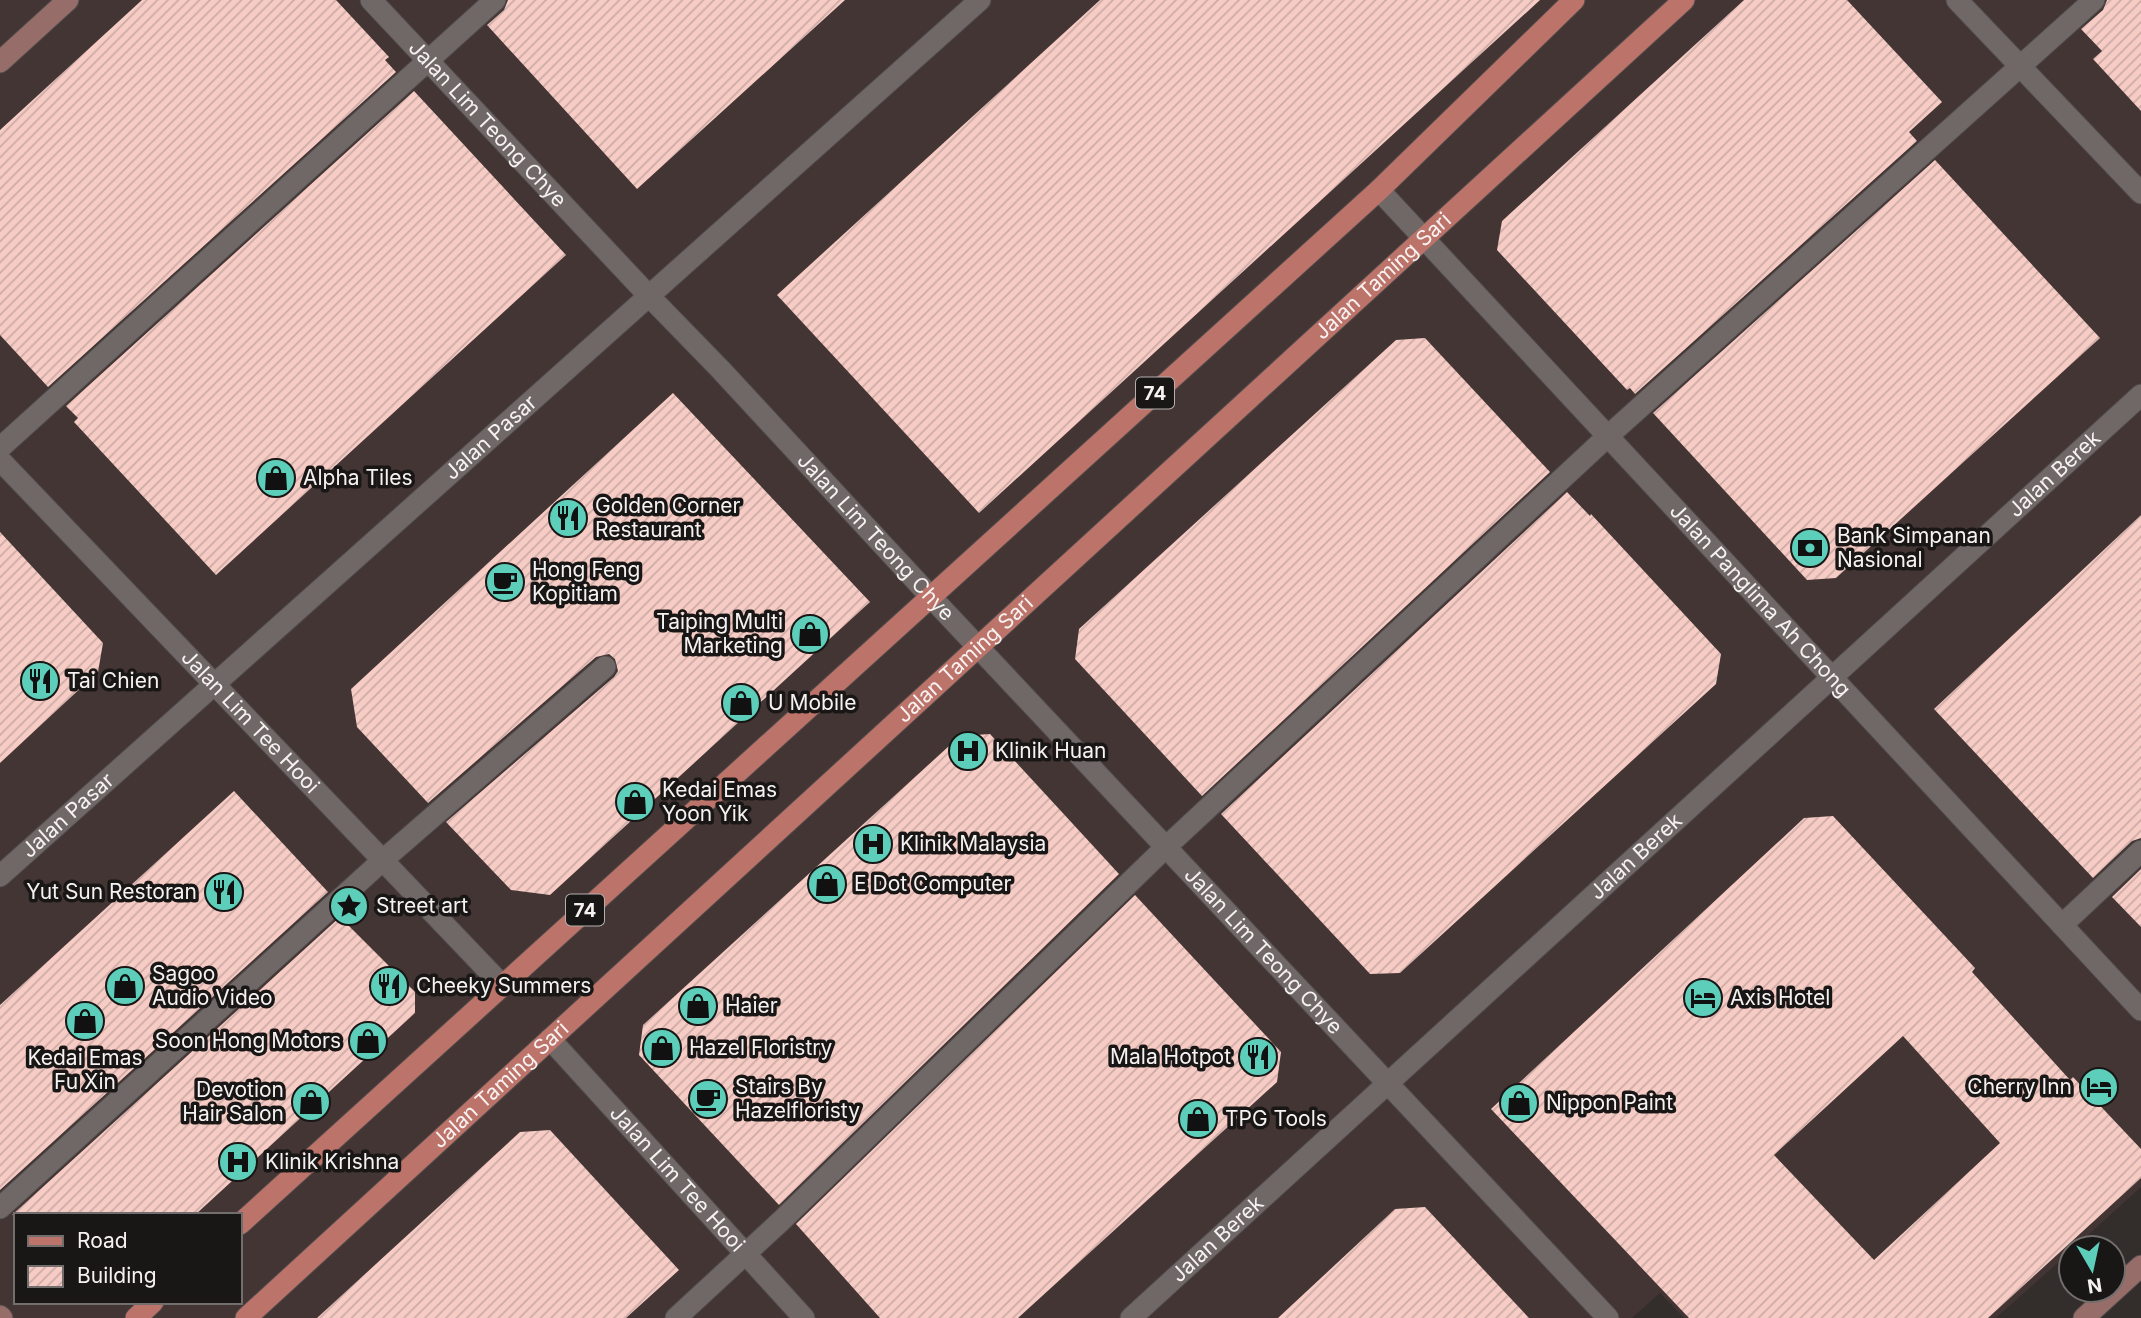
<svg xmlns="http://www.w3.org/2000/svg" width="2141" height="1318" viewBox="0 0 2141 1318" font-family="Inter,sans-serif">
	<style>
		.built { fill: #423533; fill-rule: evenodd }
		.building { fill: url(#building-hatch); fill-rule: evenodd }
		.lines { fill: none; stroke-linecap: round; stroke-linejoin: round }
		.lane-casing { stroke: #504a4a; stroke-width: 23 }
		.street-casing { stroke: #504a4a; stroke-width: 23 }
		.secondary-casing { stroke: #504a4a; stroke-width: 23 }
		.primary-casing { stroke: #504a4a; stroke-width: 23 }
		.lane { stroke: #6f6867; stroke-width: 21 }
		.street { stroke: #6f6867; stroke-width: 21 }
		.secondary { stroke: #966d68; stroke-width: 21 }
		.primary { stroke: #bc7369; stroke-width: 21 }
		.labels { text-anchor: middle; stroke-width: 7; stroke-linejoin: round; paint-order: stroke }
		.shield { fill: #191616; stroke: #b4b0b0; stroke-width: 2 }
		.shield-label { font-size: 19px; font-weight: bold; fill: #f7f2f2 }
		.street-label { font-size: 21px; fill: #f7f2f2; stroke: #191616 }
		.poi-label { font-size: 21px; fill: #f7f2f2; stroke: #191616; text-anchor: start }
	</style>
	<defs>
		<pattern id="building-hatch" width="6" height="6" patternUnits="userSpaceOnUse" patternTransform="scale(1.75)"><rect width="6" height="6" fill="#f7ccc5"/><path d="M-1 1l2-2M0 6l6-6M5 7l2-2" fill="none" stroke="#ccaba6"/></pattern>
	</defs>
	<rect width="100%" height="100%" fill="#332d2c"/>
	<path class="built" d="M0,0H2141V1187L2074,1248H2071V1251L1996,1318H1684L1660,1293L1632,1318H0ZM16,1215H240V1302H16Z"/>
	<g class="building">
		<path d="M142,0H336L389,57L385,60L396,72L48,387L0,335V130Z"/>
		<path d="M508,0H845L637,189L487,25L504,10Z"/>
		<path d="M1100,0H1540L979,513L777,295Z"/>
		<path d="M1744,0H1847L1942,102L1909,132L1917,141L1635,394L1630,388L1627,390L1497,250L1502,221Z"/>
		<path d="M2107,0H2141V111L2093,59L2102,51L2081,29L2103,10Z"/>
		<path d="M414,91L566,255L216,575L74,422L78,418L66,406Z"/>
		<path d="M1935,160L2100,338L1836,578L1807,580L1653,413Z"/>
		<path d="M1425,338L1550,472L1202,796L1075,659L1079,629L1396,340Z"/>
		<path d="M673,393L870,602L550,895L511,890L446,822L614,677L618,671L615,659L609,654L596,657L428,803L357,727L351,689Z"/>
		<path d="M1567,492L1590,516L1591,514L1721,654L1716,684L1400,973L1370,974L1221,814Z"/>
		<path d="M2141,515V838L2132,841L2093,878L1934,709Z"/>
		<path d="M0,532L103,643L98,672L0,763Z"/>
		<path d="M990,734L1119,874L779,1205L639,1055L643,1025L960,736Z"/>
		<path d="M234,791L328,892L0,1190V1005Z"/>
		<path d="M1833,816L1975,968L1972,972L2070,1080L2073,1077L2141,1149V1178L1988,1318H1689L1491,1109L1804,818ZM1903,1036L2000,1143L1874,1260L1774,1155Z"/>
		<path d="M2141,869V927L2112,897Z"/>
		<path d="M1135,895L1281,1052L1277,1082L1018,1318H880L796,1224Z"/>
		<path d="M340,917L415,992V1013L195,1215H12Z"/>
		<path d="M550,1130L679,1270L626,1318H317L520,1132Z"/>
		<path d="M1425,1207L1529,1318H1278L1395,1209Z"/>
	</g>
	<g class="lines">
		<defs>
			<g id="lane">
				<path d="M0,448L495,0"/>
				<path d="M2062,925L2141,851"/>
				<path d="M0,1208L383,860L605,667"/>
				<path d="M676,1318L781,1221L1166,847L1608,436L2094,0"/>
			</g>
			<g id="street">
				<path id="s1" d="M371,0L649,296L721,370L931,597L1608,1318"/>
				<path d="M1957,0L2141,193"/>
				<path id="s2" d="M1379,190L2141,1010"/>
				<path id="s3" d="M0,460L502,985"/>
				<path id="s4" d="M0,876L980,0"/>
				<path id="s5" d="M550,1039L804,1318"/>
				<path id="s6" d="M1131,1318L2141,395"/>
			</g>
			<g id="secondary">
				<path d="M0,62L68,0"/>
				<path d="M0,1316L2,1318"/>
				<path d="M2084,1318L2141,1266"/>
			</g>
			<g id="primary">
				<path d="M240,1224L1379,190L1574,0"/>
				<path d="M136,1318L153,1302"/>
				<path id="s7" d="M246,1318L1684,0"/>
			</g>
		</defs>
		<use href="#lane" class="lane-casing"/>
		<use href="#street" class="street-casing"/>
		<use href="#secondary" class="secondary-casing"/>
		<use href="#primary" class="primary-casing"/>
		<use href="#lane" class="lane"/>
		<use href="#street" class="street"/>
		<use href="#secondary" class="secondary"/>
		<use href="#primary" class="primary"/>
	</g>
	<defs>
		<symbol id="shop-disc" viewBox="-11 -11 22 22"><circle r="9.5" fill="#5dceb9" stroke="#191616"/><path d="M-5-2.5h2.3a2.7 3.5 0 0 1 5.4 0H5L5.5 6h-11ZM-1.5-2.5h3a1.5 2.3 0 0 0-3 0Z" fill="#111"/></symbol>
		<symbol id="restaurant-disc" viewBox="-11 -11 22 22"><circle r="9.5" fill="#5dceb9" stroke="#191616"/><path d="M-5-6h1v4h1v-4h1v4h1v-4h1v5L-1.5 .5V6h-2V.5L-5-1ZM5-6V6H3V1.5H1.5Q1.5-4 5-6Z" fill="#111"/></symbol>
		<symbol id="bank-disc" viewBox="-11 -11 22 22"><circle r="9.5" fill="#5dceb9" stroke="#191616"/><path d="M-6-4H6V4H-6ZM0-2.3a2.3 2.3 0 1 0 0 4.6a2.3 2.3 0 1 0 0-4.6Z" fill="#111"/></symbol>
		<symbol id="cafe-disc" viewBox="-11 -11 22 22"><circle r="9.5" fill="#5dceb9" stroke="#191616"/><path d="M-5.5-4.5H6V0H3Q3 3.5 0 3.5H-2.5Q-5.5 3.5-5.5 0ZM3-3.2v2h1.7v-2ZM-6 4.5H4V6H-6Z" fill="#111"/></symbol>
		<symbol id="hospital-disc" viewBox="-11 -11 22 22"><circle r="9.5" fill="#5dceb9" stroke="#191616"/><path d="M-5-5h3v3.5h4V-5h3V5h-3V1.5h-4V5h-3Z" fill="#111"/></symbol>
		<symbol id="sight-disc" viewBox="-11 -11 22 22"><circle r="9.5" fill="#5dceb9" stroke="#191616"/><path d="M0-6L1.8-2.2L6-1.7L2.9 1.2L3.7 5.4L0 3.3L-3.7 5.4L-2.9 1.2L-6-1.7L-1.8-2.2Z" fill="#111"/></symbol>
		<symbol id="hotel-disc" viewBox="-11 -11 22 22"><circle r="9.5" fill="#5dceb9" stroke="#191616"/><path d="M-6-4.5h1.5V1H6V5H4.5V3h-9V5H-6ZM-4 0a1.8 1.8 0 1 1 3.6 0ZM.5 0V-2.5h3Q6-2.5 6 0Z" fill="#111"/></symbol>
	</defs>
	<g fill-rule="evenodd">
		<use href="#shop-disc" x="254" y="456" width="44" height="44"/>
		<use href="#restaurant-disc" x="546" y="496" width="44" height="44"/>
		<use href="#bank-disc" x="1788" y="526" width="44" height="44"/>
		<use href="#cafe-disc" x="483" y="560" width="44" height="44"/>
		<use href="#shop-disc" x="788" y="612" width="44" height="44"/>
		<use href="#restaurant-disc" x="18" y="659" width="44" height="44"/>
		<use href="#shop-disc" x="719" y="681" width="44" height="44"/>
		<use href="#hospital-disc" x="946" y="729" width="44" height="44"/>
		<use href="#shop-disc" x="613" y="780" width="44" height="44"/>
		<use href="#hospital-disc" x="851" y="822" width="44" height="44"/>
		<use href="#shop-disc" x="805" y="862" width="44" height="44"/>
		<use href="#restaurant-disc" x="202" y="870" width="44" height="44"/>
		<use href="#sight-disc" x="327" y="884" width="44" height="44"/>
		<use href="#shop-disc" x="103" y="964" width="44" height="44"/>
		<use href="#restaurant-disc" x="367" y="964" width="44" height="44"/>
		<use href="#hotel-disc" x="1681" y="976" width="44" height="44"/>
		<use href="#shop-disc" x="676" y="984" width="44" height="44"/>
		<use href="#shop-disc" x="63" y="999" width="44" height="44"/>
		<use href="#shop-disc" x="346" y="1019" width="44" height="44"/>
		<use href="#shop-disc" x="640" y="1026" width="44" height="44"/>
		<use href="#restaurant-disc" x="1236" y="1035" width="44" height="44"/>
		<use href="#hotel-disc" x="2077" y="1065" width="44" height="44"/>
		<use href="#cafe-disc" x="686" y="1077" width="44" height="44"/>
		<use href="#shop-disc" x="289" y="1080" width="44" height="44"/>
		<use href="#shop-disc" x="1497" y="1081" width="44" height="44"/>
		<use href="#shop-disc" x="1176" y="1097" width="44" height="44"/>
		<use href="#hospital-disc" x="216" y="1140" width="44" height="44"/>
	</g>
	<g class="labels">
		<g class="shield">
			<rect x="1136" y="377.5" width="38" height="31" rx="5"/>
			<rect x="566" y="894.5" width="38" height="31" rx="5"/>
		</g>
		<g class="shield-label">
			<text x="1155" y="400">74</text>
			<text x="585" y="917">74</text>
		</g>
		<g class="street-label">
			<text dy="7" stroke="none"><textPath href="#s1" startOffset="170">Jalan Lim Teong Chye</textPath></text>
			<text dy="7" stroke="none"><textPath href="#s7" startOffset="1542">Jalan Taming Sari</textPath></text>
			<text dy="7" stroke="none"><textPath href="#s4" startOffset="658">Jalan Pasar</textPath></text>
			<text dy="7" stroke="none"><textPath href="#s6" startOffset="1251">Jalan Berek</textPath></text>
			<text dy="7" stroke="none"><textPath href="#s1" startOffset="737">Jalan Lim Teong Chye</textPath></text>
			<text dy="7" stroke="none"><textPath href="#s2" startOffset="560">Jalan Panglima Ah Chong</textPath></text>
			<text dy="7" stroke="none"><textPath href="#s7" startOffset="975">Jalan Taming Sari</textPath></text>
			<text dy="7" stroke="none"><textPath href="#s3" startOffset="362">Jalan Lim Tee Hooi</textPath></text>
			<text dy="7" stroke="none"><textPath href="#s4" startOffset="91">Jalan Pasar</textPath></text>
			<text dy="7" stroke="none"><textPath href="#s6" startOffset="684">Jalan Berek</textPath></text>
			<text dy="7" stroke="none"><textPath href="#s1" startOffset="1304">Jalan Lim Teong Chye</textPath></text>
			<text dy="7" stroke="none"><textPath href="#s7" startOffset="345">Jalan Taming Sari</textPath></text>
			<text dy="7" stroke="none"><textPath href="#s5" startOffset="189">Jalan Lim Tee Hooi</textPath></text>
			<text dy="7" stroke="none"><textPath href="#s6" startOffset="117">Jalan Berek</textPath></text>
		</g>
		<g class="poi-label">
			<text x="303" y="485">Alpha Tiles</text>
			<text x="595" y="513">Golden Corner<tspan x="595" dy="24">Restaurant</tspan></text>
			<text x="1837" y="543">Bank Simpanan<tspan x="1837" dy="24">Nasional</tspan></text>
			<text x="532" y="577">Hong Feng<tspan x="532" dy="24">Kopitiam</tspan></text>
			<text x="783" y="629" text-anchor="end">Taiping Multi<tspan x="783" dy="24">Marketing</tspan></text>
			<text x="67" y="688">Tai Chien</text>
			<text x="768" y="710">U Mobile</text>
			<text x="995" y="758">Klinik Huan</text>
			<text x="662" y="797">Kedai Emas<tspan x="662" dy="24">Yoon Yik</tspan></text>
			<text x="900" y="851">Klinik Malaysia</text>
			<text x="854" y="891">E Dot Computer</text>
			<text x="197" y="899" text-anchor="end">Yut Sun Restoran</text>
			<text x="376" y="913">Street art</text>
			<text x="152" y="981">Sagoo<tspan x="152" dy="24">Audio Video</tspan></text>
			<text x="416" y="993">Cheeky Summers</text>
			<text x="1730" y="1005">Axis Hotel</text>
			<text x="725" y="1013">Haier</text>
			<text x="341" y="1048" text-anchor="end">Soon Hong Motors</text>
			<text x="689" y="1055">Hazel Floristry</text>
			<text x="1231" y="1064" text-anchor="end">Mala Hotpot</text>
			<text x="85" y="1065" text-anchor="middle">Kedai Emas<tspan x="85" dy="24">Fu Xin</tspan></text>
			<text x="735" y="1094">Stairs By<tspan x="735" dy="24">Hazelfloristy</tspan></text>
			<text x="2072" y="1094" text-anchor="end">Cherry Inn</text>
			<text x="284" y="1097" text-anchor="end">Devotion<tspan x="284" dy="24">Hair Salon</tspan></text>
			<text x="1546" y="1110">Nippon Paint</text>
			<text x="1225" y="1126">TPG Tools</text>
			<text x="265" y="1169">Klinik Krishna</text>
		</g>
	</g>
	<rect x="14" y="1213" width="228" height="91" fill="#191616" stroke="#726e6e" stroke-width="2"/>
	<rect x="28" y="1236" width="35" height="10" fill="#bc7369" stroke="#726e6e" stroke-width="2"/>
	<text x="77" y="1248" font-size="21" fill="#f7f2f2">Road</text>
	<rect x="28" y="1266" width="35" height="21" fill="url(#building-hatch)" stroke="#726e6e" stroke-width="2"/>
	<text x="77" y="1283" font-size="21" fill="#f7f2f2">Building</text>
	<g transform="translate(2092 1269) rotate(171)"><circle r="33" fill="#191616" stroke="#726e6e" stroke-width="2"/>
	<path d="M0-5L12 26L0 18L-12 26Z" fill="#5dceb9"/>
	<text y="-10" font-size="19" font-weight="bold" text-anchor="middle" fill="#f7f2f2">N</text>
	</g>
</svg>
